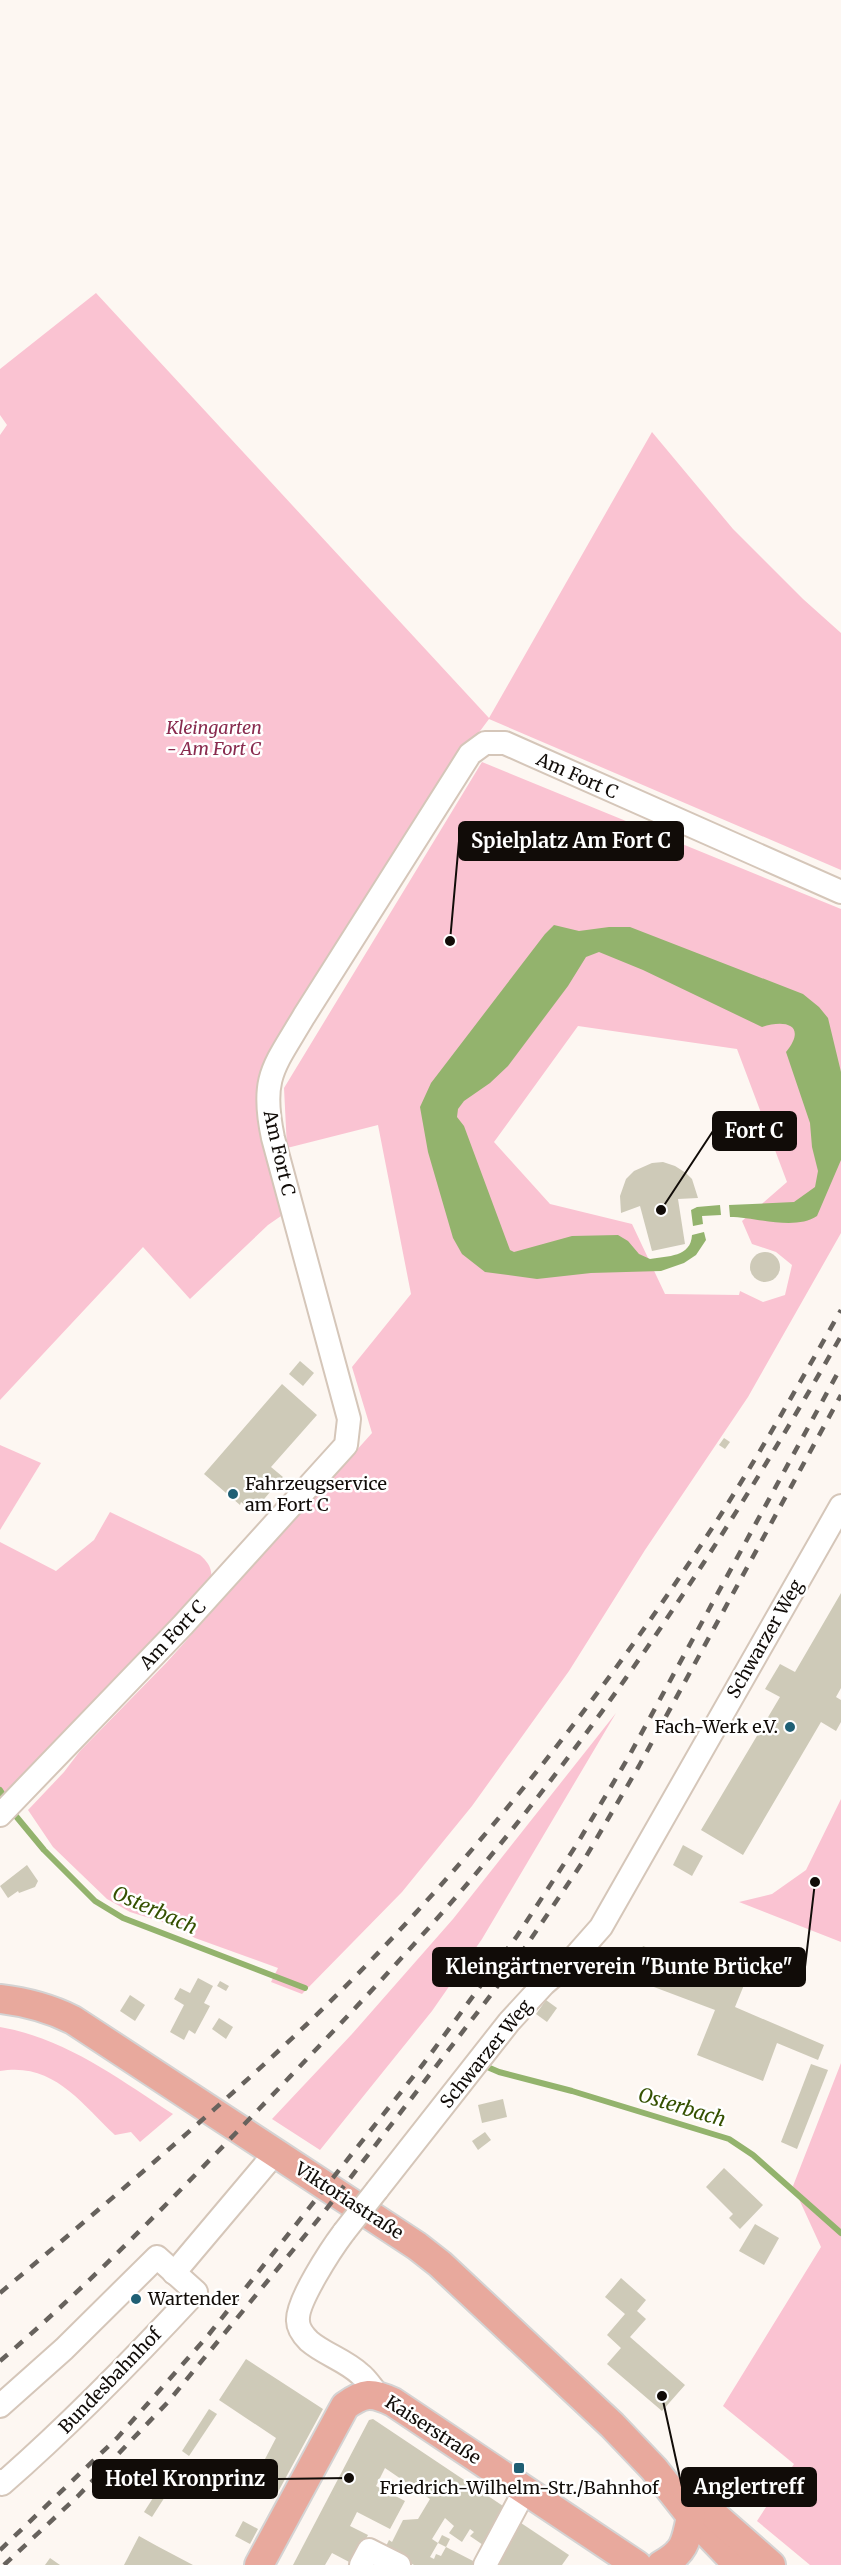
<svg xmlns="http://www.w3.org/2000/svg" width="841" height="2565" viewBox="0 0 841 2565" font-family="Merriweather,serif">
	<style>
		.green { fill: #fac3d2; fill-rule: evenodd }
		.water { fill: #93b36d }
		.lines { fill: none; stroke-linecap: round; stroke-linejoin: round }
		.stream { stroke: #93b36d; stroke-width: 6 }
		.building { fill: #cecab8 }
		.minor-casing { stroke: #d5c6b9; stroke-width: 26 }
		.major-casing { stroke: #d4d3d3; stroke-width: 32 }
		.minor { stroke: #fff; stroke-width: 22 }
		.major { stroke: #e8a99d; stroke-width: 28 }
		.rail { stroke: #67625d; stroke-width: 4.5; stroke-dasharray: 10 10; stroke-linecap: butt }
		.minor-bridge-casing { stroke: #d5c6b9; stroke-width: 26; stroke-linecap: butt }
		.minor-bridge { stroke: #fff; stroke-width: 22 }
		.poi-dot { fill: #1f5f74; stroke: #fff; stroke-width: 2 }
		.labels { text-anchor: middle; stroke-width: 5; stroke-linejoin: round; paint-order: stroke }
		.park-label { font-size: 18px; font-style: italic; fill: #892b4f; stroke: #fff }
		.street-label { font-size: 18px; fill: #110c08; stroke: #fff }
		.poi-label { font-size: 18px; fill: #110c08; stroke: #fff; text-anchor: start }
		.water-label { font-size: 20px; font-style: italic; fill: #345000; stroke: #fff }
		.leader { fill: none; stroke: #110c08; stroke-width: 2 }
		.callout-dot { fill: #110c08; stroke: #fff; stroke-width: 2 }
		.callout { fill: #110c08; stroke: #110c08; stroke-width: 2 }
		.callout-label { font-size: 20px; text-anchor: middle; font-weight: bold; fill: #fff }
	</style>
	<rect width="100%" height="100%" fill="#fdf7f2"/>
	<g class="green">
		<path d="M96,293L489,718L652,432L733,529L803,599L841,633V870L489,719L442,782L272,1052L256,1089L281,1216L268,1225L190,1299L143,1247L0,1400V435L7,425L0,415V369Z"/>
		<path d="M482,762L841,909V1233L748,1397L645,1550L569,1671L472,1806L402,1892L302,1994L271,1982L278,1968L195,1938L172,1925L130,1912L107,1899L53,1847L28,1810L64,1772L80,1751L167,1662L372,1433L352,1367L411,1294L378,1125L287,1148L284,1088ZM578,1026L737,1049L787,1182L742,1221L752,1244L776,1252L792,1265L785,1295L763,1302L740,1291L739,1295L665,1294L632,1224L550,1204L494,1142Z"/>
		<path d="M0,1445L41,1463L0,1530Z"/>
		<path d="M110,1512L200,1555C209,1563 214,1571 210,1583L0,1800V1542L56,1571L94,1540Z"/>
		<path d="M616,1713L482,1939L432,2011L320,2150L272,2119L352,2034L453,1919Z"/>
		<path d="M841,1799V1942L739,1902L772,1894L806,1870Z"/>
		<path d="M0,2027C65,2038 119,2079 173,2114L140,2142L131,2132L115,2135C80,2102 53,2062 0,2071Z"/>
		<path d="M841,2063V2565H810L757,2521L794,2464L723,2406L821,2247L793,2186Z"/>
	</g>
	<g class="water">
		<path d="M554,925L579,931L609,927H630L803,994L819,1007L828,1018L841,1072V1160L817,1216C795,1231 755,1217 730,1217L729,1205L794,1202L815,1187L818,1171L812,1147L810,1123L786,1052C807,1026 787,1019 762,1027L643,970L599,952L586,957L568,986L508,1066L490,1083L464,1101L458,1109L457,1117L464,1126L510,1250L514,1252L572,1236L618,1235L628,1241L639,1254L650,1259C668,1256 691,1257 692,1235L704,1232L706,1240L696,1255L684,1263L661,1271L591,1273L537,1279L485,1272L462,1254L453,1238L428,1152L420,1107L431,1083L545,934Z"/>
		<path d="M720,1205L721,1215L702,1216L703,1224L693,1226L691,1210L697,1207Z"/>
	</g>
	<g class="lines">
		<g class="stream">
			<path d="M0,1790L15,1815L44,1850L95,1901L123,1918L305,1988"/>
			<path d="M485,2066L499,2072L572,2091L729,2139L753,2155L841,2233"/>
		</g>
	</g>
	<g class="building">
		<path d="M663,1162L675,1166L686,1173L692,1179L698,1198L678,1199L685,1244L652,1251L640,1206L621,1213L620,1196L626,1179L634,1171L652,1163Z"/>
		<circle cx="765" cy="1267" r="15"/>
		<path d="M300,1361L314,1373L303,1386L289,1374Z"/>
		<path d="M282,1384L317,1415L271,1467L283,1477L253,1512L241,1502L240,1505L204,1474Z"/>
		<path d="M724,1438L730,1442L725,1449L719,1445Z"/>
		<path d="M841,1593V1688L836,1697L841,1700V1722L836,1731L821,1722L743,1855L701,1830L780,1697L765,1689L780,1664L795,1672Z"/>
		<path d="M683,1845L703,1856L692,1876L673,1865Z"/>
		<path d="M27,1865L38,1881L35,1887L19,1893L18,1891L8,1898L0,1886Z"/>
		<path d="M643,1946L744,1985L735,2007L824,2045L818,2060L777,2043L763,2081L697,2055L715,2010L630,1978Z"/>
		<path d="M198,1978L213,1986L204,2003L210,2006L195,2034L189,2030L184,2040L170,2032L184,2005L174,1999L180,1988L190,1993Z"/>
		<path d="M220,1981L229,1986L226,1991L217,1986Z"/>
		<path d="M130,1995L145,2005L135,2021L120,2011Z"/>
		<path d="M546,2000L557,2008L547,2022L536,2014Z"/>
		<path d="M219,2018L233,2027L226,2039L212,2029Z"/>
		<path d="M811,2064L828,2070L797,2149L781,2142Z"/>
		<path d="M503,2099L507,2117L482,2123L478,2105Z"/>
		<path d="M485,2132L491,2140L478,2150L472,2141Z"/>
		<path d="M724,2168L763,2205L740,2229L729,2218L733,2214L706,2187Z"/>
		<path d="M755,2224L779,2238L764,2265L739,2251Z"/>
		<path d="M621,2278L646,2300L637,2311L646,2319L630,2337L685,2385L662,2411L607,2364L621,2348L607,2335L625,2314L605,2297Z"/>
		<path d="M246,2359L323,2409L278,2492L254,2480L276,2438L219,2400Z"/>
		<path d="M209,2409L217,2414L189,2456L182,2451Z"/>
		<path d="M373,2419L506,2508L486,2547L470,2536L474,2532L470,2529L462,2542L449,2533L454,2526L445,2518L432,2539L438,2543L430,2557L434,2559L436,2554L441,2556L446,2547L477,2563L476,2565H414L384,2550L389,2540L392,2542L403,2520L418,2519L430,2499L385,2468L376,2486L405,2501L390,2529L357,2512L350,2526L368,2535L353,2564L332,2553L325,2565H293L369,2420Z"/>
		<path d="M171,2470L179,2475L152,2517L144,2512Z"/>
		<path d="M243,2521L258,2529L250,2544L235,2536Z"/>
		<path d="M521,2523L569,2555L562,2565H496L497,2559Z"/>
		<path d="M442,2535L450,2539L446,2547L438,2543Z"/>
		<path d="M139,2536L157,2546L193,2565H124Z"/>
		<path d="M50,2558L60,2565H45Z"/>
	</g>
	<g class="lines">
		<defs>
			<g id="minor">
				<path d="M0,1815L183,1625L346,1445L349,1419L273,1138C260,1077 274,1067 304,1016L470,754L485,743H505L841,892"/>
				<path d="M377,2190L509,2022L544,1984L571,1961L601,1927L841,1506"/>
				<path d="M344,2232C332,2248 296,2302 298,2321C298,2329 304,2336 309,2341C324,2354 345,2360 360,2374C367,2379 372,2388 378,2395"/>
				<path d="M174,2273L276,2152"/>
				<path d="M0,2406L64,2349L157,2257L196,2292C134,2359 71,2424 2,2484L0,2481"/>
				<path d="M361,2565L369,2550L399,2565"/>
				<path d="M485,2565L525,2490"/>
			</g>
			<g id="major">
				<path d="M0,1999C26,2002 49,2008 73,2020L417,2246L440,2264L612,2425L654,2469L691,2516L738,2565"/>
				<path d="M706,2508L771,2565"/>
				<path d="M259,2565L345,2406C364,2392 372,2392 393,2402L637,2565"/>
				<path d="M661,2565C685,2552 686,2542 691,2516"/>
			</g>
		</defs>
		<use href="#minor" class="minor-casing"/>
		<use href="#major" class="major-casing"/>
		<use href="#minor" class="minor"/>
		<use href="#major" class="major"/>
		<g class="rail">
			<path d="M0,2293C103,2206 207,2119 305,2026C464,1874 607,1693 725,1508C766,1443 803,1377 841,1310"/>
			<path d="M0,2361C92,2282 175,2196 259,2109C330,2035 401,1961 468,1883C611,1714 731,1529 841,1336"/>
			<path d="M0,2550L118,2437L206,2338L424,2063L517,1936L577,1844L628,1758L841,1367"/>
			<path d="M4,2565L78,2496L168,2402L321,2216L510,1970L584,1860L639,1766L841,1395"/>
		</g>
		<defs>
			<path id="minor-bridge" d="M344,2232L377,2190"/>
		</defs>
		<use href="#minor-bridge" class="minor-bridge-casing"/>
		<use href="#minor-bridge" class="minor-bridge"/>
	</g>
	<g class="poi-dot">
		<circle cx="233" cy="1494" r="6"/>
		<circle cx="790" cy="1727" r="6"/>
		<circle cx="136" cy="2299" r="6"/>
		<rect x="513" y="2462" width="12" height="12" rx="3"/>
	</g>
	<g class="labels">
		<g class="park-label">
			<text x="214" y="734">Kleingarten<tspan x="214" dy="21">- Am Fort C</tspan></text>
		</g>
		<g class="street-label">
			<text transform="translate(577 776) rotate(24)" y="6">Am Fort C</text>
			<text transform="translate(279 1153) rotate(77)" y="6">Am Fort C</text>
			<text transform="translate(173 1635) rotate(-47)" y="6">Am Fort C</text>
			<text transform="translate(765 1639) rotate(-60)" y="6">Schwarzer Weg</text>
			<text transform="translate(486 2054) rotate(-51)" y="6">Schwarzer Weg</text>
			<text transform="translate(349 2201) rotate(33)" y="6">Viktoriastraße</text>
			<text transform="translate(110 2381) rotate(-46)" y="6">Bundesbahnhof</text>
			<text transform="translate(433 2430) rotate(33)" y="6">Kaiserstraße</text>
		</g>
		<g class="poi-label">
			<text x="245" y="1490">Fahrzeugservice<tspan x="245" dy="21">am Fort C</tspan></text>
			<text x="778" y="1733" text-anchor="end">Fach-Werk e.V.</text>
			<text x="148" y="2305">Wartender</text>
			<text x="519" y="2494" text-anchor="middle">Friedrich-Wilhelm-Str./Bahnhof</text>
		</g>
		<g class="water-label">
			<text transform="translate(155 1910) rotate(24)" y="7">Osterbach</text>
			<text transform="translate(682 2107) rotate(17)" y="7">Osterbach</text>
		</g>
	</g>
	<path class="leader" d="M450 941L459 841M661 1210L713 1131M815 1882L805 1967M349 2478L277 2479M662 2396L682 2487"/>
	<g class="callout-dot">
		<circle cx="450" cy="941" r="6"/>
		<circle cx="661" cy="1210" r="6"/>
		<circle cx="815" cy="1882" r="6"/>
		<circle cx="349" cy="2478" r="6"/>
		<circle cx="662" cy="2396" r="6"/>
	</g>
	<g class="callout">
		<rect x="459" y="822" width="224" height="38" rx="6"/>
		<rect x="713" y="1112" width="83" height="38" rx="6"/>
		<rect x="433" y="1948" width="372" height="38" rx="6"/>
		<rect x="93" y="2460" width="184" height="38" rx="6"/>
		<rect x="682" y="2468" width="134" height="38" rx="6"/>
	</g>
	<g class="callout-label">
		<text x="571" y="848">Spielplatz Am Fort C</text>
		<text x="754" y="1138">Fort C</text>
		<text x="619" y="1974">Kleingärtnerverein "Bunte Brücke"</text>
		<text x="185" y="2486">Hotel Kronprinz</text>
		<text x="749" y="2494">Anglertreff</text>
	</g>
</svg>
